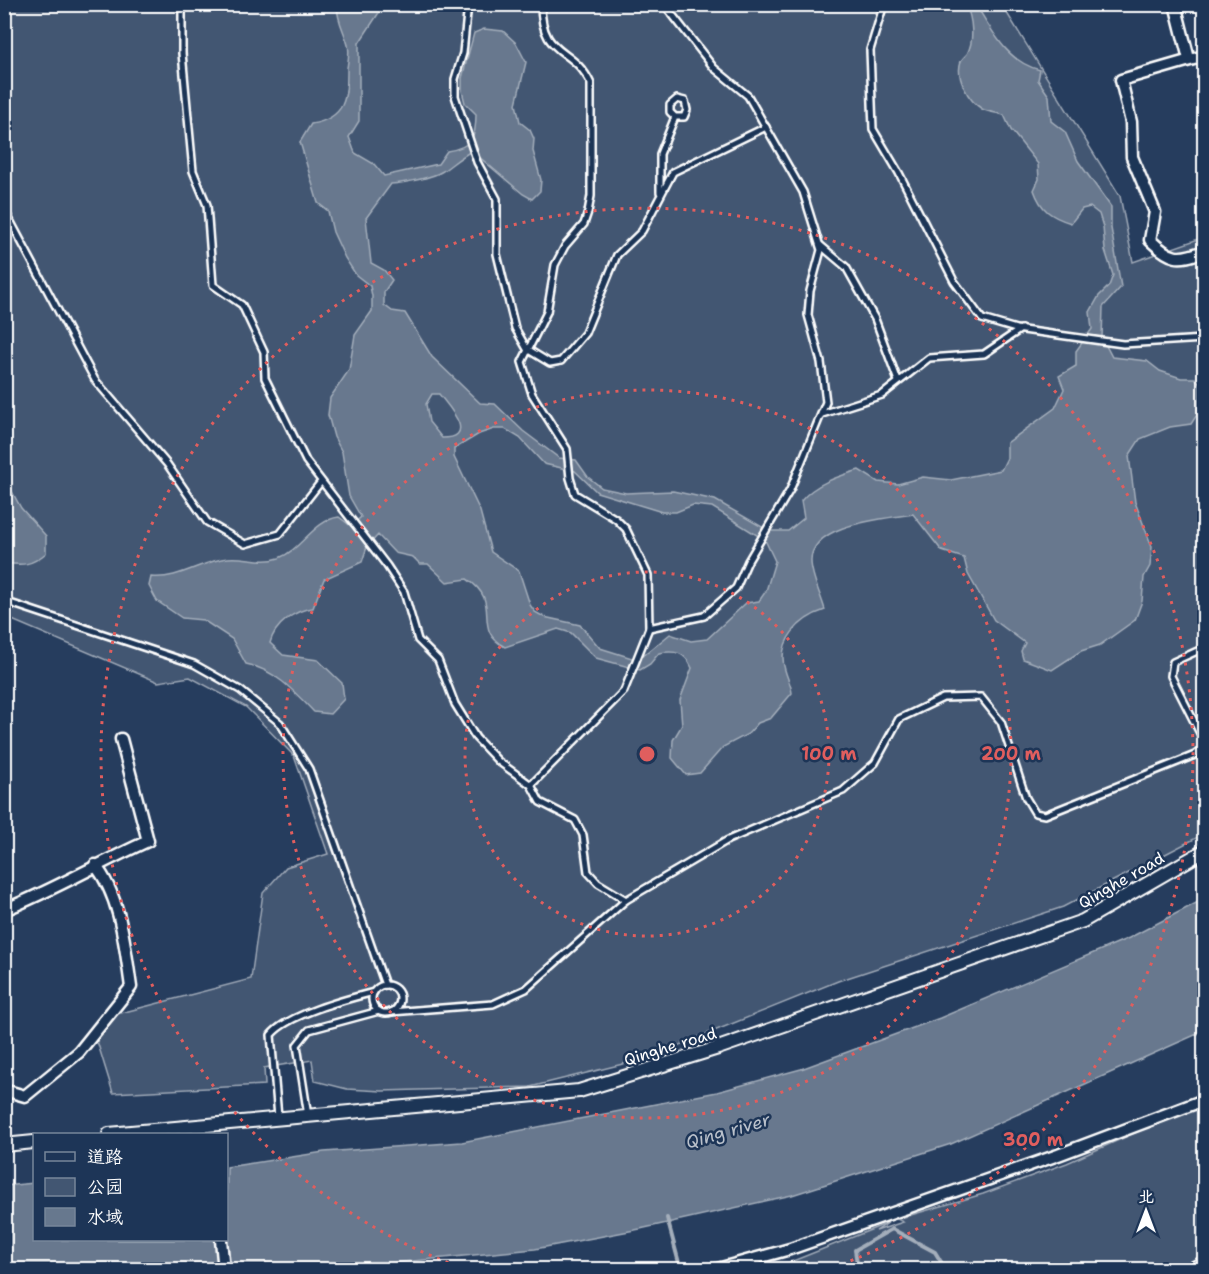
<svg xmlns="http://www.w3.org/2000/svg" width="1209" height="1274" viewBox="0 0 1209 1274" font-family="'Shantell Sans','LXGW WenKai TC',sans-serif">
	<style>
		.green { fill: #425672; stroke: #a0aab8; stroke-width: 1.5 }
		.water { fill: #67788e; stroke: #a4aebb; stroke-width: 1.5; fill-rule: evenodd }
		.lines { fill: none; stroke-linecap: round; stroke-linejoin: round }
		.stream { stroke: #a4aebb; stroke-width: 4 }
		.service-casing { stroke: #fff; stroke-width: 10 }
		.minor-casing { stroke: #fff; stroke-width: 15 }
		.tertiary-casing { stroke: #fff; stroke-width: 16 }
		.service { stroke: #1d3557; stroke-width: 5 }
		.minor { stroke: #1d3557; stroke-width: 10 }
		.tertiary { stroke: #1d3557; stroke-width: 12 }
		.ring { fill: none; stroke: #e05e5e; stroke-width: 3; stroke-dasharray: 3 6 }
		.labels { text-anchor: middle; stroke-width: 5; stroke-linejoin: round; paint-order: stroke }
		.street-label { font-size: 16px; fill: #fff; stroke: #1d3557 }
		.water-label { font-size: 18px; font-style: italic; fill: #bbc2cc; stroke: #1d3557 }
		.centre { fill: #e05e5e; stroke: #1d3557; stroke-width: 3 }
		.ring-label { font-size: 18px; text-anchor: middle; font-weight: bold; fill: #e05e5e; stroke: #1d3557; stroke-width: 5; stroke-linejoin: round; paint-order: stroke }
	</style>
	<rect width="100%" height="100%" fill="#263d5e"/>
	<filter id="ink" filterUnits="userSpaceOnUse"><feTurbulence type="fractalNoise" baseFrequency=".0167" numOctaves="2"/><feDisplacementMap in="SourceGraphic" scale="12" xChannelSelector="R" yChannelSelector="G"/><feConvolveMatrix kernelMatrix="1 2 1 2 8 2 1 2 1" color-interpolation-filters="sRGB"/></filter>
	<g filter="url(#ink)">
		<g class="green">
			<path d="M4,5H1002L1120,196L1133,262L1204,237V834L1063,907L838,981L647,1058L530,1087L382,1091L347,1089L315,1081L312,1060L264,1068L265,1085L113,1093L94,1031L102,1018L251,979L263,893L286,867L328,854L294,756L246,707L190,677L158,682L5,617Z"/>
			<path d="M1204,1102V1269L754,1270L788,1263L888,1223L876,1231L903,1222L897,1219L983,1194L1067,1163Z"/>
		</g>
		<g class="water">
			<path d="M337,5H384L359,43V121L349,137L355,153L374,164L384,176L438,164L447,151C472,147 476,139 476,114L465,103L462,91V78L474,33L484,29L503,31L516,43L526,62L516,104L520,122L530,130L534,139L533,151L541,180L540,191L532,199L523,194L472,151C460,157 453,164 443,171C432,178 404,183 391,184L366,218L371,263L384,270L392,280L384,292V305L392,311L405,313L432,357L480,403L495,404L523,431L559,458L576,460L588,477L602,488L626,493L673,491L715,500L769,531H788L804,518L801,501C814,484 839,476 859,470L878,482L898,484L923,477L951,480L1001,470L1007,458V443L1055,408L1064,389L1059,376L1076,366V351L1092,329L1090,312L1099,296L1109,286L1113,275L1105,250L1103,227L1099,214L1090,207L1082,209L1071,223C1051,217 1041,210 1034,190L1039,179L1038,164L1011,130L1004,115C998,113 988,112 982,109C968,100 955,77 961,61C962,59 965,56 967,54C975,40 972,18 966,5H976C993,32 1007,62 1040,70L1038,80L1049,96L1051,121L1065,132L1078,161L1111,207V228L1121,287L1103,307L1102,338L1112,357L1147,361L1160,371L1181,378H1195L1204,387V404L1191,424L1170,427L1140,439L1129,456L1135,502L1152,547L1150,566L1144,577L1142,601L1135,620L1100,645L1081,651L1052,670L1023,659L1021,651L1025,643L994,620L968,574L964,558L942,551L913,514C886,519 811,523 811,561C811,576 821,595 825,610C800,618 776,641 785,670C787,678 791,684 792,693L771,718L758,723L748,734L723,747L700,773L686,775L672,758L673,740L682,725L680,700L692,668C685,652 675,650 659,653L650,664L640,670L596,658L571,633L558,629L505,647C470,628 504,603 467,579L447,582L428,564H420L413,557L395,553L378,535L367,547L362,562L324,579L313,608C295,610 275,624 270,643L283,655L318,660L342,683L344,699L330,714L314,712C295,692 274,669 246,664L232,639L203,620L182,618L157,601L149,586L151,577C179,580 201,561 228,558C245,556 262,564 279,558C302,549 314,520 339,517L351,526L361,517L349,496L342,452L334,437L328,415L330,398L349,370L355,335L372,311V296L370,286L356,275L345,258L333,232L328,211L318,203L300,142L311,124C346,118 347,98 347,68C348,61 350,52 348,45C344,30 337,21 337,5ZM432,394H439C448,406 479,438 442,438L429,422L426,404ZM494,429H505L520,438L544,464L575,471L597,492L662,512H676L693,505L712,507L765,540L775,561L766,591L759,601L746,603L707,639L691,641L670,634L648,652L635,659L600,648L580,625L544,617L535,612L530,605L519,571L491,552L480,511L454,457V449L479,434Z"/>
			<path d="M4,477L21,508L46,536V553C32,565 23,566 5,563Z"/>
			<path d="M1204,899V1031L951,1144L792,1195L640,1229L535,1249L332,1269L5,1270L4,1186L34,1183V1240H226L227,1167L324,1152L462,1142L717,1092L801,1069L940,1018L1129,938Z"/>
		</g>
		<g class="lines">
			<g class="stream">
				<path d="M667,1218L679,1263"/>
				<path d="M858,1270L855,1250L892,1229L935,1252L946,1270"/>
			</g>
			<defs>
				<g id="service">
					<path d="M182,4V53L193,171L207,205L213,285L242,305L264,352L265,378L306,461L387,566L404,592L418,640L438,660L455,704L476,738L498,761L531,785L540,802L575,820L583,835L588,872L598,883L626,900"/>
					<path d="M468,4L463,53L455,79V96L477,162L497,199V254L515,328L527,349L550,363L561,361L585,333L617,255L642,231L673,172L766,127"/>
					<path d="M884,4L870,50L873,129L899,173L954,281L982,319L1016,329L1123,344L1204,339"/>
					<path d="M660,192V154L675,117L670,112V105L677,99L685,101L687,110L684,117H675"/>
					<path d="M4,209L95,380L167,464L207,522L245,544L280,534L320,483"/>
					<path d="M820,245L846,267L875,319L898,381"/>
					<path d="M822,414L882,395L929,358L984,354L1021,329"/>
					<path d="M4,601L194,664L240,690L280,723L309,769L385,985"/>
					<path d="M649,628L704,616L736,588L748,561L790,490L826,402L821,362L808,315L810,291L821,250L803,192L748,96L714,68L664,4"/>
					<path d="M1204,648L1173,662L1171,676L1204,741"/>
					<path d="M531,785L624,691L649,628L648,575L626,529L616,519L575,494L570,478L567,449L532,394L522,362L547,312L555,265L565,246L584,224L588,212L591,196V84C573,45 541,59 541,4"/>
					<circle cx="386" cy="999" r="14"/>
					<path d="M391,1012L493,1004L526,989L626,900L728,840L843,791L875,763L899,719L943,698L981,697L1001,722L1026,798L1035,813L1045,815L1195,755L1204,748"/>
					<path d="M308,1116L297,1045L309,1030L379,1011"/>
					<path d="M278,1117L271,1035C288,1014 347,999 374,992"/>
					<path d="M1184,1270L1204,1259"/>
				</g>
				<g id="minor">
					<path d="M1175,4L1189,59"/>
					<path d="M1204,56L1121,80L1131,122L1132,157L1155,212L1150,240C1171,260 1178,261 1204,251"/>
					<path d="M4,910C54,890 99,863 148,841L121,739"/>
					<path d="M4,1090L25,1096L79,1052L131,987C125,947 121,897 95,865"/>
					<path d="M221,1240L224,1270"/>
					<path d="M714,1270L790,1249L1058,1155L1204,1100"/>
				</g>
				<g id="tertiary">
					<path d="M109,1134L579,1091L718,1048L1083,921L1204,851"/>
					<path d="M4,1145L34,1142"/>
				</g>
			</defs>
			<use href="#service" class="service-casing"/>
			<use href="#minor" class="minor-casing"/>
			<use href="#tertiary" class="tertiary-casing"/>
			<use href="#service" class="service"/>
			<use href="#minor" class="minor"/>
			<use href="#tertiary" class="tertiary"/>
		</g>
	</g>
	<g class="ring">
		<circle cx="647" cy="754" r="182"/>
		<circle cx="647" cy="754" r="364"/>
		<path d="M465 1269A546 546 0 1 1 829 1269"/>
	</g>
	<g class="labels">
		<g class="street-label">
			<text transform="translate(1121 880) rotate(-30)" y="6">Qinghe road</text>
			<text transform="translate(670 1046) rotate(-17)" y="6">Qinghe road</text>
		</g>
		<g class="water-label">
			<text transform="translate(728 1131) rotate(-16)" y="6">Qing river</text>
		</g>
	</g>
	<circle cx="647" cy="754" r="9" class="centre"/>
	<g class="ring-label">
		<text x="829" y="760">100 m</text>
		<text x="1011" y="760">200 m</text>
		<text x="1033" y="1146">300 m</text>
	</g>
	<rect width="1209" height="1274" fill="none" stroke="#1d3557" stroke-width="24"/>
	<rect x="12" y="12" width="1185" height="1250" fill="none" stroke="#fff" stroke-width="2" filter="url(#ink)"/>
	<rect x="33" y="1133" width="195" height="108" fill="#1d3557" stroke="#77869a" stroke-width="1.5"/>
	<rect x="45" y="1152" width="30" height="9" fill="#1d3557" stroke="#77869a" stroke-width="1.5"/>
	<text x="87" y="1163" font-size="18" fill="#ffffff">道路</text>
	<rect x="45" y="1178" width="30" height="18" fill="#425672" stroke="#77869a" stroke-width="1.5"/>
	<text x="87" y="1193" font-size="18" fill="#ffffff">公园</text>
	<rect x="45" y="1208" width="30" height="18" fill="#67788e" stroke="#77869a" stroke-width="1.5"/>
	<text x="87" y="1223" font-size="18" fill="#ffffff">水域</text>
	<g transform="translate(1146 1211)" stroke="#1d3557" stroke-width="4.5" paint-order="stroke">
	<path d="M0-4.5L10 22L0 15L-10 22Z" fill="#ffffff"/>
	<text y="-9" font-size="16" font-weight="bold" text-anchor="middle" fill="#ffffff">北</text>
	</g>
</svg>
